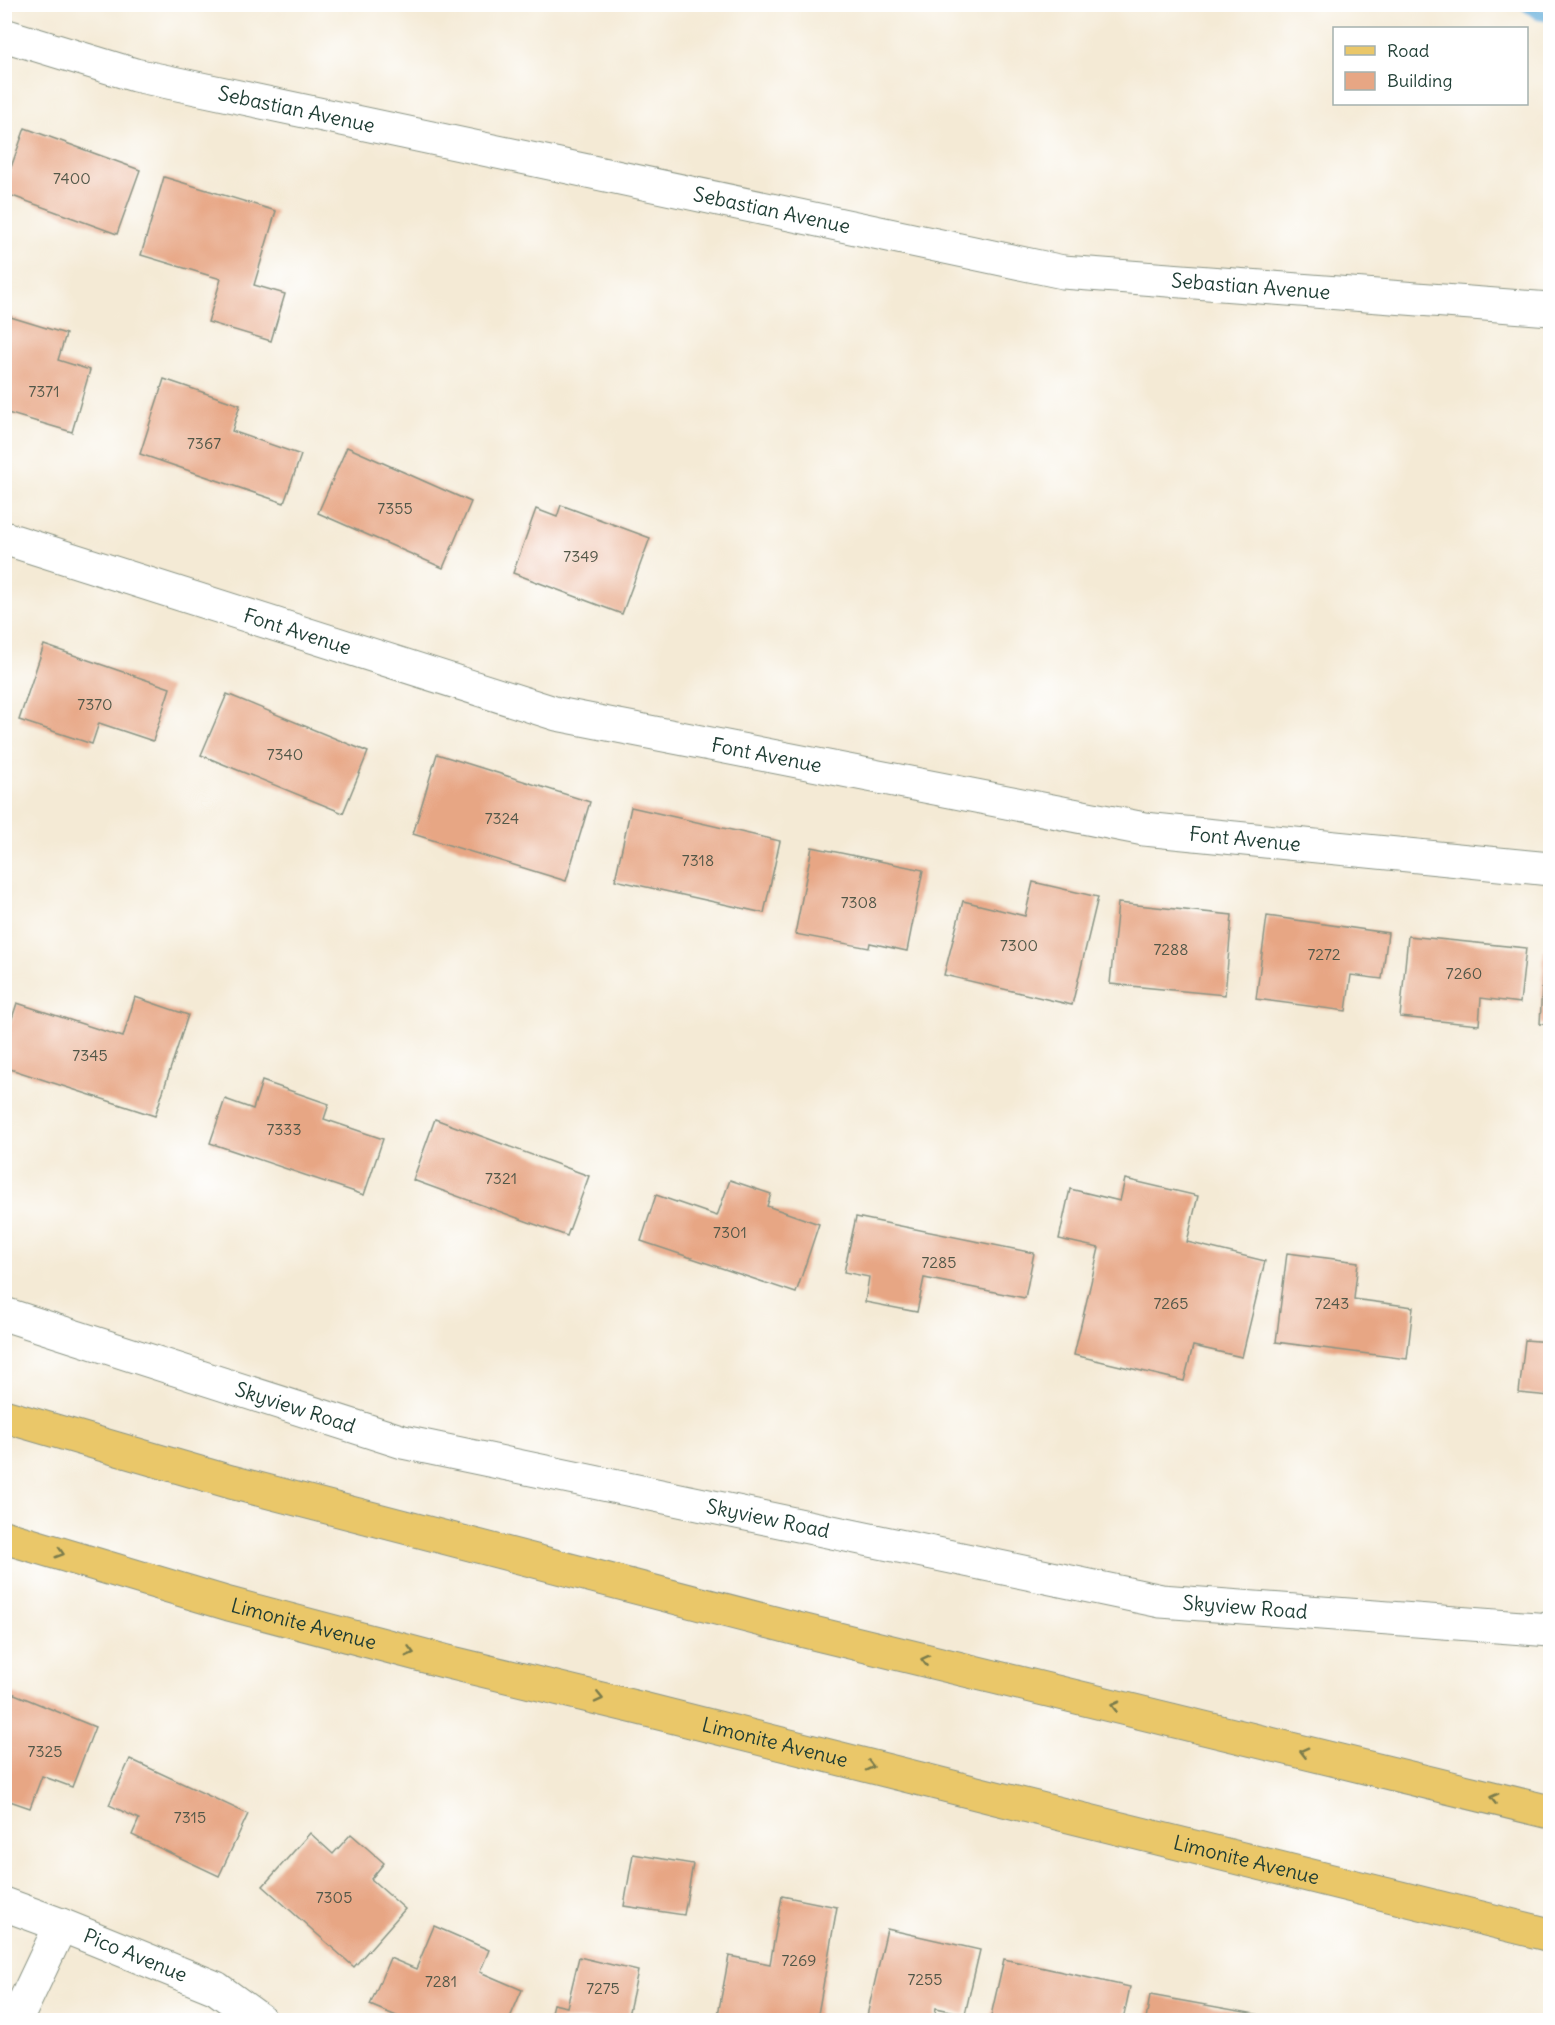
<svg xmlns="http://www.w3.org/2000/svg" width="1555" height="2025" viewBox="0 0 1555 2025" font-family="Delius,sans-serif">
	<style>
		.lines { fill: none; stroke-linecap: round; stroke-linejoin: round }
		.stream { stroke: #5fabd8; stroke-width: 12 }
		.building { fill: #e7a684 }
		.minor-casing { stroke: #8a9484; stroke-width: 35 }
		.major-casing { stroke: #8a9484; stroke-width: 35 }
		.minor { stroke: #fff; stroke-width: 33 }
		.major { stroke: #eac769; stroke-width: 33 }
		.oneway { stroke: #7a7b4c }
		.labels { text-anchor: middle; stroke-width: 4.5; stroke-linejoin: round; paint-order: stroke }
		.number-label { font-size: 16px; fill: #515748 }
		.street-label { font-size: 20px; fill: #1f3d34; stroke: #fff }
	</style>
	<rect width="100%" height="100%" fill="#fff"/>
	<filter id="ink" filterUnits="userSpaceOnUse"><feTurbulence type="fractalNoise" baseFrequency=".0167" numOctaves="2"/><feDisplacementMap in="SourceGraphic" scale="12" xChannelSelector="R" yChannelSelector="G"/><feConvolveMatrix kernelMatrix="1 2 1 2 8 2 1 2 1" color-interpolation-filters="sRGB"/></filter>
	<filter id="wash" filterUnits="userSpaceOnUse"><feTurbulence type="fractalNoise" baseFrequency=".008" numOctaves="4" result="noise"/><feDisplacementMap in="SourceGraphic" scale="24" xChannelSelector="R" yChannelSelector="G"/><feGaussianBlur stdDeviation="1.35" result="paint"/><feColorMatrix in="noise" values="0 0 0 0 0 0 0 0 0 0 0 0 0 0 0 0 0 1.4 0 .05"/><feComposite in="paint" operator="in"/></filter>
	<g filter="url(#wash)">
		<rect width="100%" height="100%" fill="#f4ead5"/>
		<g class="lines">
			<path class="stream" d="M1527,6L1538,14L1550,16"/>
		</g>
		<g id="blocks">
			<g class="building">
				<path d="M25,128L140,170L117,234L4,193V187Z"/>
				<path d="M164,177L276,211L254,285L285,294L271,341L208,322L221,279L141,255Z"/>
				<path d="M4,315L66,334L58,360L90,370L72,432L4,412Z"/>
				<path d="M164,379L240,405L232,431L301,455L284,503L140,454Z"/>
				<path d="M347,447L471,502L443,568L318,513Z"/>
				<path d="M561,505L650,538L622,614L513,573L536,509L557,517Z"/>
				<path d="M44,645L170,688L153,741L99,723L92,744L19,720Z"/>
				<path d="M227,694L368,752L343,813L201,755Z"/>
				<path d="M437,754L590,802L566,881L413,834Z"/>
				<path d="M631,807L780,841L764,913L615,880Z"/>
				<path d="M812,847L923,870L907,951L870,943L869,948L795,934Z"/>
				<path d="M1033,882L1098,897L1072,1005L944,975L963,901L1025,916Z"/>
				<path d="M1118,903L1232,915L1225,995L1110,984Z"/>
				<path d="M1267,916L1388,933L1382,979L1351,975L1346,1011L1256,999Z"/>
				<path d="M1408,936L1526,948L1520,1003L1481,998L1479,1025L1400,1017Z"/>
				<path d="M1544,950H1550V1025L1540,1024Z"/>
				<path d="M135,997L188,1015L155,1116L4,1067V1043L17,1003L123,1037Z"/>
				<path d="M262,1081L329,1104L324,1119L383,1139L364,1195L210,1143L225,1099L253,1109Z"/>
				<path d="M435,1119L589,1176L567,1236L413,1180Z"/>
				<path d="M1125,1179L1198,1196L1187,1242L1265,1261L1242,1357L1193,1346L1184,1381L1074,1355L1099,1248L1059,1239L1070,1189L1120,1201Z"/>
				<path d="M730,1180L771,1194L767,1206L819,1224L796,1293L641,1241L656,1195L717,1216Z"/>
				<path d="M856,1217L1034,1253L1025,1298L924,1278L917,1312L865,1302L869,1277L844,1272Z"/>
				<path d="M1287,1253L1358,1262L1354,1299L1413,1307L1407,1359L1276,1342Z"/>
				<path d="M1525,1340L1550,1342V1396L1519,1393Z"/>
				<path d="M12,1693L95,1727L72,1787L42,1776L30,1808L4,1799V1712Z"/>
				<path d="M130,1759L248,1814L219,1876L132,1835L139,1819L109,1805Z"/>
				<path d="M310,1833L333,1854L351,1834L384,1863L371,1879L405,1909L354,1967L263,1886Z"/>
				<path d="M633,1854L693,1864L684,1915L624,1906Z"/>
				<path d="M782,1896L837,1907L817,2020H717L729,1956L770,1964Z"/>
				<path d="M434,1926L489,1950L480,1972L522,1990L509,2020H406L370,2005L390,1958L416,1969Z"/>
				<path d="M887,1929L980,1950L965,2014L936,2008L934,2020H866Z"/>
				<path d="M579,1957L638,1971L627,2020H549L553,2004L567,2007Z"/>
				<path d="M1004,1959L1130,1987L1123,2020H990Z"/>
				<path d="M1150,1995L1278,2018L1277,2020H1146Z"/>
			</g>
		</g>
	</g>
	<g filter="url(#ink)">
		<use href="#blocks" fill-opacity="0" stroke="#8a9484" stroke-width="1.5"/>
		<g class="lines">
			<defs>
				<g id="minor">
					<path id="s1" d="M4,35L135,75L1063,272L1550,309"/>
					<path id="s2" d="M4,538L557,714L1144,829L1550,869"/>
					<path id="s3" d="M4,1314L403,1442L1161,1601L1550,1630"/>
					<path id="s4" d="M4,1904L61,1925L216,1988L260,2020"/>
					<path d="M16,2020L61,1925"/>
				</g>
				<g id="major">
					<path d="M4,1416L231,1482L805,1631L1550,1812"/>
					<path id="s5" d="M4,1537L229,1604L444,1661L643,1709L996,1798L1550,1935"/>
				</g>
			</defs>
			<use href="#minor" class="minor-casing"/>
			<use href="#major" class="major-casing"/>
			<use href="#minor" class="minor"/>
			<use href="#major" class="major"/>
		</g>
		<defs><path id="oneway-chevron" d="M-2-3.5L2.5 0L-2 3.5" fill="none" stroke-width="1.6" stroke-linecap="round" stroke-linejoin="round" transform="scale(1.5)"/></defs>
		<g class="oneway">
			<use href="#oneway-chevron" transform="translate(60 1553) rotate(17)"/>
			<use href="#oneway-chevron" transform="translate(410 1652) rotate(15)"/>
			<use href="#oneway-chevron" transform="translate(925 1660) rotate(-166)"/>
			<use href="#oneway-chevron" transform="translate(599 1698) rotate(13)"/>
			<use href="#oneway-chevron" transform="translate(1115 1706) rotate(-166)"/>
			<use href="#oneway-chevron" transform="translate(1304 1752) rotate(-166)"/>
			<use href="#oneway-chevron" transform="translate(870 1766) rotate(14)"/>
			<use href="#oneway-chevron" transform="translate(1494 1798) rotate(-166)"/>
		</g>
	</g>
	<g class="labels">
		<g class="number-label">
			<text x="72" y="184">7400</text>
			<text x="44" y="397">7371</text>
			<text x="204" y="449">7367</text>
			<text x="395" y="514">7355</text>
			<text x="581" y="562">7349</text>
			<text x="95" y="710">7370</text>
			<text x="285" y="760">7340</text>
			<text x="502" y="824">7324</text>
			<text x="698" y="866">7318</text>
			<text x="859" y="908">7308</text>
			<text x="1019" y="951">7300</text>
			<text x="1171" y="955">7288</text>
			<text x="1324" y="960">7272</text>
			<text x="1464" y="979">7260</text>
			<text x="90" y="1061">7345</text>
			<text x="284" y="1135">7333</text>
			<text x="501" y="1184">7321</text>
			<text x="730" y="1238">7301</text>
			<text x="939" y="1268">7285</text>
			<text x="1171" y="1309">7265</text>
			<text x="1332" y="1309">7243</text>
			<text x="45" y="1757">7325</text>
			<text x="190" y="1823">7315</text>
			<text x="334" y="1903">7305</text>
			<text x="799" y="1966">7269</text>
			<text x="925" y="1985">7255</text>
			<text x="441" y="1987">7281</text>
			<text x="603" y="1994">7275</text>
		</g>
		<g class="street-label">
			<text dy="7" stroke="none"><textPath href="#s1" startOffset="302">Sebastian Avenue</textPath></text>
			<text dy="7" stroke="none"><textPath href="#s1" startOffset="788">Sebastian Avenue</textPath></text>
			<text dy="7" stroke="none"><textPath href="#s1" startOffset="1274">Sebastian Avenue</textPath></text>
			<text dy="7" stroke="none"><textPath href="#s2" startOffset="308">Font Avenue</textPath></text>
			<text dy="7" stroke="none"><textPath href="#s2" startOffset="794">Font Avenue</textPath></text>
			<text dy="7" stroke="none"><textPath href="#s2" startOffset="1280">Font Avenue</textPath></text>
			<text dy="7" stroke="none"><textPath href="#s3" startOffset="306">Skyview Road</textPath></text>
			<text dy="7" stroke="none"><textPath href="#s3" startOffset="792">Skyview Road</textPath></text>
			<text dy="7" stroke="none"><textPath href="#s3" startOffset="1278">Skyview Road</textPath></text>
			<text dy="7" stroke="none"><textPath href="#s5" startOffset="312">Limonite Avenue</textPath></text>
			<text dy="7" stroke="none"><textPath href="#s5" startOffset="798">Limonite Avenue</textPath></text>
			<text dy="7" stroke="none"><textPath href="#s5" startOffset="1284">Limonite Avenue</textPath></text>
			<text dy="7" stroke="none"><textPath href="#s4" startOffset="141">Pico Avenue</textPath></text>
		</g>
	</g>
	<rect width="1555" height="2025" fill="none" stroke="#fff" stroke-width="24"/>
	<rect x="1333" y="27" width="195" height="78" fill="#ffffff" stroke="#a5b1ae" stroke-width="1.5"/>
	<rect x="1345" y="46" width="30" height="9" fill="#eac769" stroke="#a5b1ae" stroke-width="1.5"/>
	<text x="1387" y="57" font-size="18" fill="#1f3d34">Road</text>
	<rect x="1345" y="72" width="30" height="18" fill="#e7a684" stroke="#a5b1ae" stroke-width="1.5"/>
	<text x="1387" y="87" font-size="18" fill="#1f3d34">Building</text>
</svg>
